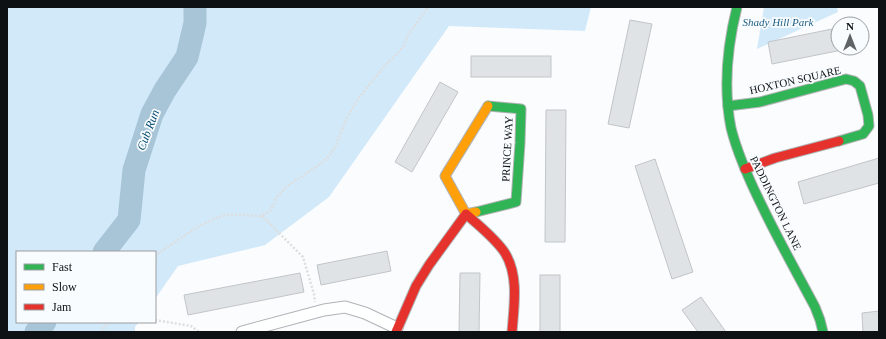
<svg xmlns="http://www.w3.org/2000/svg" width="886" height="339" viewBox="0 0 886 339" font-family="'Times New Roman',serif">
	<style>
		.green { fill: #d2e9f9 }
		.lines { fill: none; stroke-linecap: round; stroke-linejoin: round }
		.river { stroke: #a8c4d7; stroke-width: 23 }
		.building { fill: #e0e3e5; stroke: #c2c5c7 }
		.street-casing { stroke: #b1b3b6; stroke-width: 13 }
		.fast-casing { stroke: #b1b3b6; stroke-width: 11 }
		.slow-casing { stroke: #b1b3b6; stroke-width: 11 }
		.jam-casing { stroke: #b1b3b6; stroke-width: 11 }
		.path { stroke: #dedede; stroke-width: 2.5; stroke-dasharray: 2 2; stroke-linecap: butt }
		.street { stroke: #feffff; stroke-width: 11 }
		.fast { stroke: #30b455; stroke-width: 9 }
		.slow { stroke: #ff9f0a; stroke-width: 9 }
		.jam { stroke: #e5322d; stroke-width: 9 }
		.labels { text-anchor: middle; stroke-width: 3.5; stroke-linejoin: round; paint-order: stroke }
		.park-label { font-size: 11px; font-style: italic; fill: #1e5e84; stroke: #f9fcfe }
		.street-label { font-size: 11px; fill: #0d1114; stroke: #f9fcfe }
		.water-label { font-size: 12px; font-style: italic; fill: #004a6e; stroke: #f9fcfe }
	</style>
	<rect width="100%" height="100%" fill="#fafcfd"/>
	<g class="green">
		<path d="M7,7H591L585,31L449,26L329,197L265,245L178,266L155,299V252H17V322H139L135,327V332H7Z"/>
		<path d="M764,7H837L838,12L757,49Z"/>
	</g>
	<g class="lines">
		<g class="river">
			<path d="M104,252L129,220L134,170L152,114L165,90L187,57L195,23V7"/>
			<path d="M36,332L45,322"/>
		</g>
	</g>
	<g class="building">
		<path d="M630,20L652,24L629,128L608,124Z"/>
		<path d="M837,28L838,48H842V50L772,64L768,42Z"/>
		<rect x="471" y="56" width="80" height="21"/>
		<path d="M440,82L458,92L412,172L395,162Z"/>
		<path d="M546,110H566L565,242H545Z"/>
		<path d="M879,158V183L804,204L798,182Z"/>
		<path d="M655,159L693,272L672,279L635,166Z"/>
		<path d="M387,251L391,271L321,285L317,265Z"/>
		<path d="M300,273L304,292L188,315L184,295Z"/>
		<path d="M460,273H480L479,332H459Z"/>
		<rect x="540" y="275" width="20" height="57"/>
		<path d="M701,297L726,332H698L682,310Z"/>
		<path d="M879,311V332H863L862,313Z"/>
	</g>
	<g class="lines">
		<defs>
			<path id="street" d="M242,332L324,310L345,307L365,313L397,328"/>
			<g id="fast">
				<path d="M737,7C727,47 723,87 731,128C738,156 751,184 764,210C780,243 798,275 815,307L820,320L823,332"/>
				<path d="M728,106L760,102L846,79L854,81L860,86L868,115L869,126L863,134L839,141"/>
				<path d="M476,212L516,202L520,143L521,109L488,106"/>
			</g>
			<path id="slow" d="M476,212L466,214L445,176L488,106"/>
			<g id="jam">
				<path d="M745,169L775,158L839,141"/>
				<path d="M396,332L416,286L429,265L466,214C479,226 495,238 505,253C519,276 514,306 512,332"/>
			</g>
		</defs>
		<use href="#street" class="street-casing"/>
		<use href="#fast" class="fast-casing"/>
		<use href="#slow" class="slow-casing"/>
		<use href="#jam" class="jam-casing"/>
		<g class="path">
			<path d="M262,216L303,257L314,294L315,302"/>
			<path d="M155,257L159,253C179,240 204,219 228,215C239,214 251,216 262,216L271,210L277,197L286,187L319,165L330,155L336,145L347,117L358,99L385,65L394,57L404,46L407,37L428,7"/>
			<path d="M155,320L191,326L199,332"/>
			<path d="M101,332L108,322"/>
		</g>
		<use href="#street" class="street"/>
		<use href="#fast" class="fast"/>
		<use href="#slow" class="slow"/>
		<use href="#jam" class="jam"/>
	</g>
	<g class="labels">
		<g class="park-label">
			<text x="778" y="26">Shady Hill Park</text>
		</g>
		<g class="street-label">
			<text transform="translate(795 80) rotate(-13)" y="4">HOXTON SQUARE</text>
			<text transform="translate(507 149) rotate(-87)" y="4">PRINCE WAY</text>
			<text transform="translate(776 203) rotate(64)" y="4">PADDINGTON LANE</text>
		</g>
		<g class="water-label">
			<text transform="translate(148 130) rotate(-69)" y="4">Cub Run</text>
		</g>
	</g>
	<rect width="886" height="339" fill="none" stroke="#0d1114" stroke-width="16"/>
	<rect x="16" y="251" width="140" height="72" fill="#f9fcfe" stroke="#9b9ea0"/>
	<rect x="24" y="264" width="20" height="6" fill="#30b455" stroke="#9b9ea0"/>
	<text x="52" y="271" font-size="12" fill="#0d1114">Fast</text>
	<rect x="24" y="284" width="20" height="6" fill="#ff9f0a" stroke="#9b9ea0"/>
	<text x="52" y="291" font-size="12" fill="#0d1114">Slow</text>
	<rect x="24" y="304" width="20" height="6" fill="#e5322d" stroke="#9b9ea0"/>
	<text x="52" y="311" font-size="12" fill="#0d1114">Jam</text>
	<g transform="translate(850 36)"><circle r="19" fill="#f9fcfe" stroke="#9b9ea0"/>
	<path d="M0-3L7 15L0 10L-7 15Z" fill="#606366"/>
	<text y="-6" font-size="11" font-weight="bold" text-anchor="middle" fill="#0d1114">N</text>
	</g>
</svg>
